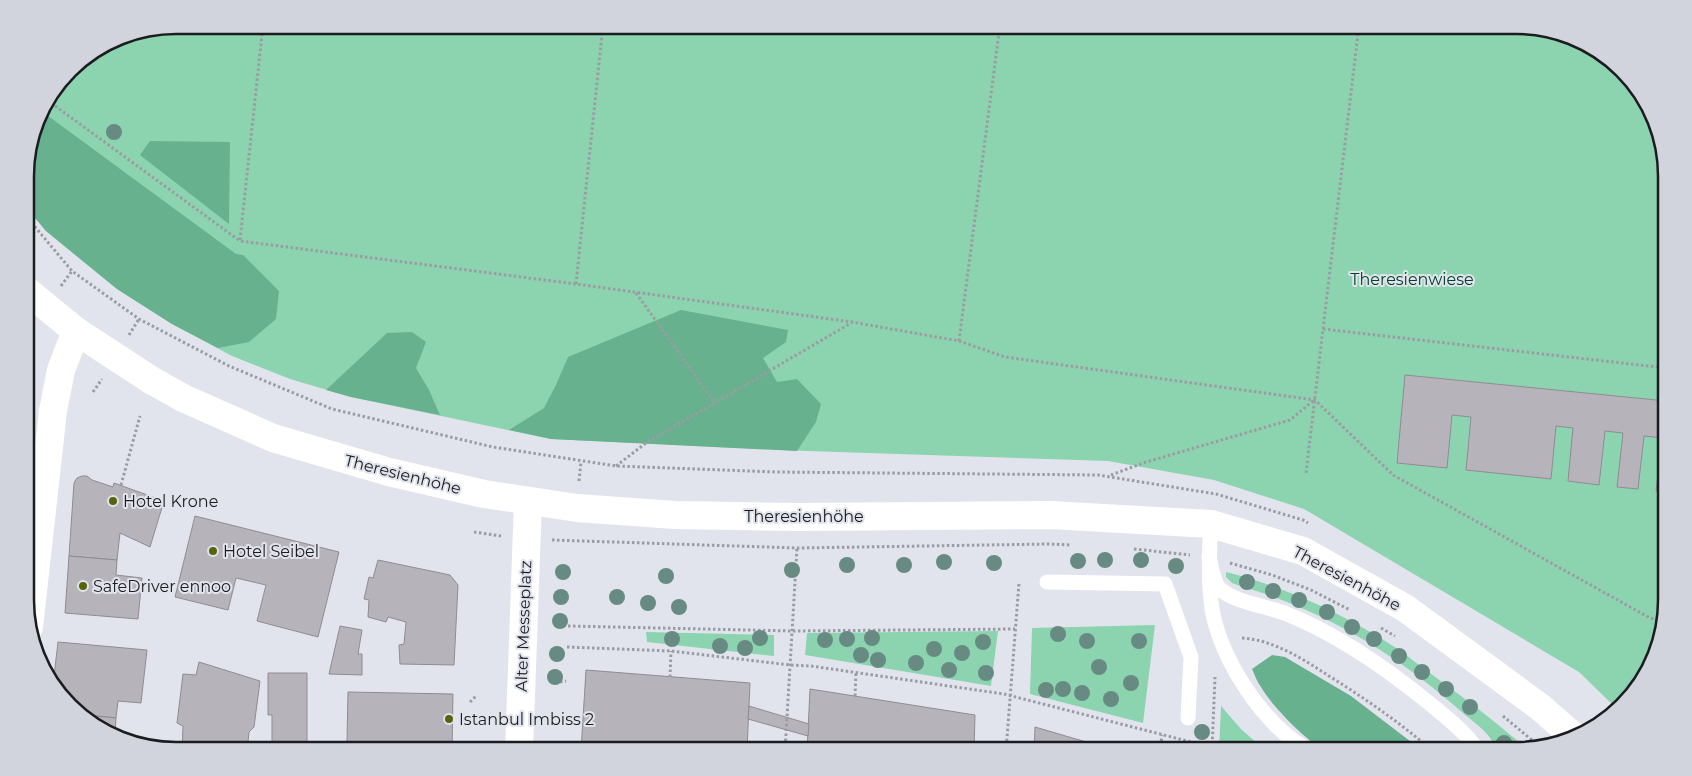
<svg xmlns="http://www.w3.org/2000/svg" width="1692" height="776" viewBox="0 0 1692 776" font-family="Montserrat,sans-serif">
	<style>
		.green { fill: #8cd4b0 }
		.forest { fill: #68b18e }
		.building { fill: #b7b3bb; stroke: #908b93 }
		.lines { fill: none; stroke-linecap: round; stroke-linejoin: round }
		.path { stroke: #9b9ca3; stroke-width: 3; stroke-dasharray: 2.5 2.5; stroke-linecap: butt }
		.lane { stroke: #fff; stroke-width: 15 }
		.street { stroke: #fff; stroke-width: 28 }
		.secondary { stroke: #fff; stroke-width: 28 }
		.tree { fill: #678b82 }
		.poi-dot { fill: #56650c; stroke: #e2e4ed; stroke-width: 2 }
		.labels { text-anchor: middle; stroke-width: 4; stroke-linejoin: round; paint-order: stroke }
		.park-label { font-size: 16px; fill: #02422b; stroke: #e2e4ed }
		.street-label { font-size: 16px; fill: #1b1c1f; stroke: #e2e4ed }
		.poi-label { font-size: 16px; fill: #1b1c1f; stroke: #e2e4ed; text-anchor: start }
		.rim { fill: none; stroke: #1b1c1f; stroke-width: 2.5 }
	</style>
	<rect width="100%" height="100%" fill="#e2e4ed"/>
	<g class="green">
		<path d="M175,25H1517L1574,37L1636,84L1666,156L1667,601L1655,658L1630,700L1618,710L1579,672L1304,509L1214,480L1108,461L807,451L551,439L351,397L290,379L232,356L172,324L117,289L46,231L25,206V165L41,109L76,63L118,36Z"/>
		<path d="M1226,572C1285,587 1342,613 1393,646C1410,657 1425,670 1442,682C1471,703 1501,726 1528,750L1496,751C1494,736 1475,723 1464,714C1412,667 1348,625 1282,600C1265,593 1248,589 1232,583L1226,577Z"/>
		<path d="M1155,625L1143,723L1030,694L1032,628Z"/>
		<path d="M998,631L991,686L805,655L807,633Z"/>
		<path d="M646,632L774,635V656L647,642Z"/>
		<path d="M1221,706L1241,729L1266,751H1219Z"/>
	</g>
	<g class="forest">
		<path d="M40,110L236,254L243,255L279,291L276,319L249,342L218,348L172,324L117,289L46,231L25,206V165Z"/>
		<path d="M150,141L230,142L229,224L140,155Z"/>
		<path d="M681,310L788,330L786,342L763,358L777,382L797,379L821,404L816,422L797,451L551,439L509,430L544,408L556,385L568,357Z"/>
		<path d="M412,332L426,342L416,368L429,390L440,415L351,397L326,390L387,333Z"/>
		<path d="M1272,655L1285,657L1351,696L1423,751H1326C1307,742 1272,706 1261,687C1257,682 1255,675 1252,669Z"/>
	</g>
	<g class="building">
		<path d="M1405,375L1666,401L1667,492L1656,491L1662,438L1644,436L1638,489L1617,487L1623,433L1605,431L1599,485L1568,481L1573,428L1556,426L1551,479L1466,470L1471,417L1452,415L1447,468L1397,463Z"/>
		<path d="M82,476H87L92,480L113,487L114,483L164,501L150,547L120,533L117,560L69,556L74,483L77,478Z"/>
		<path d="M195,516L339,552L318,637L257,621L266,585L236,578L228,610L175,597Z"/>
		<path d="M69,556L117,560L116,575L142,578L138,619L65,613Z"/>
		<path d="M378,560L450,575L458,585L454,665L400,664L399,645L404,644L406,622L388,617L386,622L368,617L369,600L364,599L369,577L373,578Z"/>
		<path d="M340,626L362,630L358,654H362V675L329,674Z"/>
		<path d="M58,642L147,650L141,703L118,701L116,718L86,715L56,692L53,685Z"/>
		<path d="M199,662L260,681L254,727L249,732L247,751H182L183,726L177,723L183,674L196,675Z"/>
		<path d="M586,670L750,683L747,751H581Z"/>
		<path d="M268,673H307V751H266V746H272V715H268Z"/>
		<path d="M810,689L975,715L974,751H873L859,749V751H807Z"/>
		<path d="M348,692L453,694L452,751H385V744L347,743Z"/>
		<path d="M749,706L809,724L808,736L748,719Z"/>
		<path d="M86,715L116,718L115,737Z"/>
		<path d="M1035,727L1117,751H1034Z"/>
	</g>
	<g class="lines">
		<g class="path">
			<path d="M47,100L240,241L576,284L852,322L959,341L1005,357L1315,400L1393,475L1650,618L1663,622"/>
			<path d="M25,215L72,271L139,319L229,366L332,409L493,447L616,466L776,472L1098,475L1216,494L1303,520L1308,523"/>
			<path d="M240,240L263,25"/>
			<path d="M576,284L603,25"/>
			<path d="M61,286L72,271"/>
			<path d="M636,293L714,402"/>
			<path d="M1323,329L1666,368"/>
			<path d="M129,335L139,319"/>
			<path d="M959,341L1000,25"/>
			<path d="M93,392L102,379"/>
			<path d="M616,466L646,443L851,323"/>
			<path d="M1306,473L1359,25"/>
			<path d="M1111,475L1143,463L1290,420L1314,400"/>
			<path d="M579,481L581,462"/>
			<path d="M121,485L140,416"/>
			<path d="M474,532L501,536"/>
			<path d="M552,540L797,548L1049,544L1071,545"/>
			<path d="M1134,549L1190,555"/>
			<path d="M1230,563L1272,575L1311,590L1350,610"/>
			<path d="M568,626L793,631L1015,629"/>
			<path d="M1381,628L1395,636"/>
			<path d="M1242,638C1274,640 1303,659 1329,676C1366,699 1400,723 1433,751"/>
			<path d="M567,647L671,651L790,665L811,666L1004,694L1195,743L1212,749L1215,677"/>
			<path d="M670,677L671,651"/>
			<path d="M560,682L566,681"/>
			<path d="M855,696L856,672"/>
			<path d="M470,702L476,696"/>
			<path d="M1503,716L1539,746"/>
			<path d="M785,751L797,548"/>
			<path d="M1006,751L1019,583"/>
			<path d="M1160,751L1162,735"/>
		</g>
		<g class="lane">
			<path d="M1211,524C1209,552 1208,581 1212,609C1221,660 1264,727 1310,751"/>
			<path d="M1209,557C1211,565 1214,584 1220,589C1236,603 1267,606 1287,614C1339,635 1386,668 1429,703C1446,717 1466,732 1478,751"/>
			<path d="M1047,582L1165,584L1191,657L1188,718"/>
		</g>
		<path class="street" d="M29,627L53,411L61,370L76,331"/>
		<g class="secondary">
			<path d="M26,290L76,331L151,380L183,398L273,438L389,472L484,494L577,508L675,515L798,517L1050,515L1211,524L1303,551L1405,608L1540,707L1572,735"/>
			<path d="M519,751L528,501"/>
		</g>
	</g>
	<g class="tree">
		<circle cx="114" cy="132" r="8"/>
		<circle cx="1105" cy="560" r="8"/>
		<circle cx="1141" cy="560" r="8"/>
		<circle cx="1078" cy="561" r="8"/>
		<circle cx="944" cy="562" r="8"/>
		<circle cx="994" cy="563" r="8"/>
		<circle cx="847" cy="565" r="8"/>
		<circle cx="904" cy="565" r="8"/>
		<circle cx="1176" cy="566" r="8"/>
		<circle cx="792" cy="570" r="8"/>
		<circle cx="563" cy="572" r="8"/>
		<circle cx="666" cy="576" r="8"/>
		<circle cx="1247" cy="582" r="8"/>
		<circle cx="1273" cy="591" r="8"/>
		<circle cx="561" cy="597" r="8"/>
		<circle cx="617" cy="597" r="8"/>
		<circle cx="1299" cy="600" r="8"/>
		<circle cx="648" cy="603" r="8"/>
		<circle cx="679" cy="607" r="8"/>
		<circle cx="1327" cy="612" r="8"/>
		<circle cx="560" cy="621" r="8"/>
		<circle cx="1352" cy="627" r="8"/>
		<circle cx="1058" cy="634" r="8"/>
		<circle cx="760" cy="638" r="8"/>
		<circle cx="872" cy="638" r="8"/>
		<circle cx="672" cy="639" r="8"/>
		<circle cx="847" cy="639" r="8"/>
		<circle cx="1374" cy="639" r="8"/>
		<circle cx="825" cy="640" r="8"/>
		<circle cx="1087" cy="641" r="8"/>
		<circle cx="1139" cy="641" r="8"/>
		<circle cx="983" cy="642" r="8"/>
		<circle cx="720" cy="646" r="8"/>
		<circle cx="745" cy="648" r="8"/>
		<circle cx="934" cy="649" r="8"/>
		<circle cx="962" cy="653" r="8"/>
		<circle cx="557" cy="654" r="8"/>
		<circle cx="861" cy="655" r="8"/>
		<circle cx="1399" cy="656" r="8"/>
		<circle cx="878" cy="660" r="8"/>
		<circle cx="916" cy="663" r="8"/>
		<circle cx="1099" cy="667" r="8"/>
		<circle cx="949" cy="670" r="8"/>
		<circle cx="1422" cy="672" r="8"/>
		<circle cx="986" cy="673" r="8"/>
		<circle cx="555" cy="677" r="8"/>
		<circle cx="1131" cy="683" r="8"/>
		<circle cx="1063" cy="689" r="8"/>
		<circle cx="1446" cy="689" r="8"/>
		<circle cx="1046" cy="690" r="8"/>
		<circle cx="1082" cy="693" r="8"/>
		<circle cx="1111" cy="699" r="8"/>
		<circle cx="1470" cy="707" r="8"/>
		<circle cx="1202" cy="732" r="8"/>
		<circle cx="1504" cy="743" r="8"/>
	</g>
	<g class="poi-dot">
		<circle cx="113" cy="501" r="5"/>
		<circle cx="213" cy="551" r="5"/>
		<circle cx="83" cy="586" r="5"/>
		<circle cx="449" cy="719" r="5"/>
	</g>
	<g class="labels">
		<g class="park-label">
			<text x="1412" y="285">Theresienwiese</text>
		</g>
		<g class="street-label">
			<text transform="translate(403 474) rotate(14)" y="6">Theresienhöhe</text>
			<text x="804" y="522">Theresienhöhe</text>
			<text transform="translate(1347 578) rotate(28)" y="6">Theresienhöhe</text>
			<text transform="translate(523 626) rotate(-88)" y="6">Alter Messeplatz</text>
		</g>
		<g class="poi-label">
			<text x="123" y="507">Hotel Krone</text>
			<text x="223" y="557">Hotel Seibel</text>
			<text x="93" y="592">SafeDriver ennoo</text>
			<text x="459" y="725">Istanbul Imbiss 2</text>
		</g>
	</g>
	<path d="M0 0H1692V776H0ZM176 34H1516A142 142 0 0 1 1658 176V600A142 142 0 0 1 1516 742H176A142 142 0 0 1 34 600V176A142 142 0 0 1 176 34Z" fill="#d2d4dd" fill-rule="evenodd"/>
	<path class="rim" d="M176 34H1516A142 142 0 0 1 1658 176V600A142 142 0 0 1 1516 742H176A142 142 0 0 1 34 600V176A142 142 0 0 1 176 34Z"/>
</svg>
